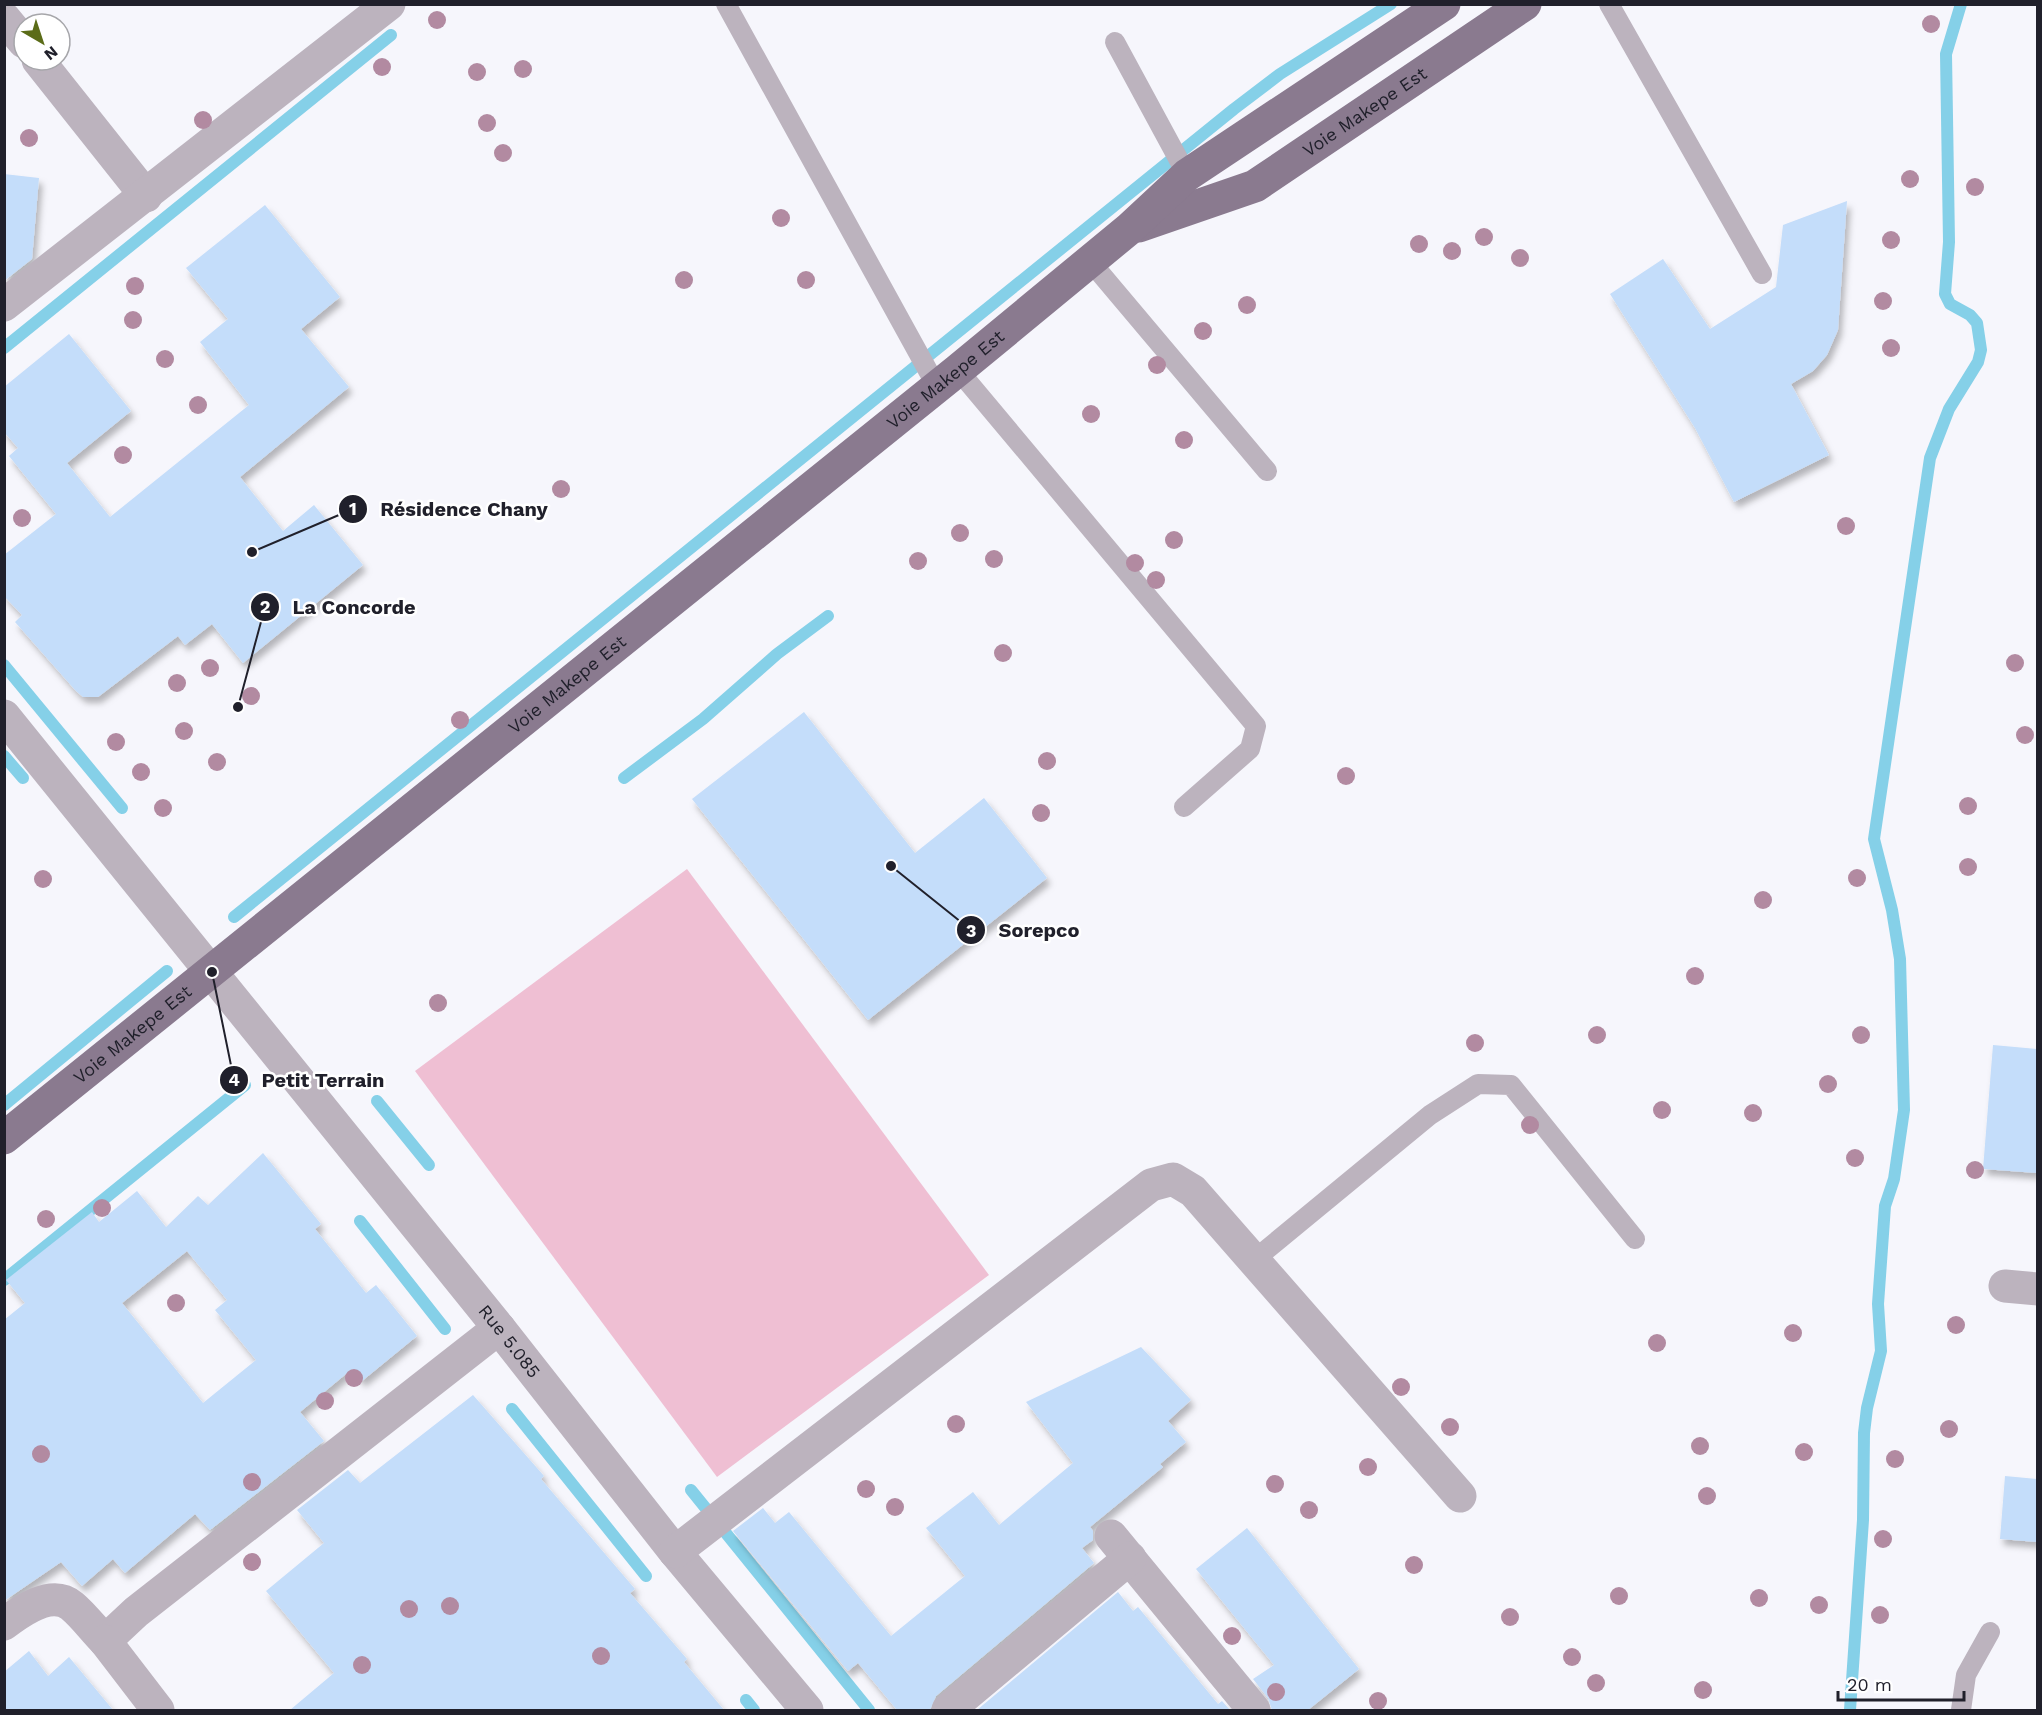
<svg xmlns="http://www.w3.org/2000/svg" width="2042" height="1715" viewBox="0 0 2042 1715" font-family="'Work Sans',sans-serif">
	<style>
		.green { fill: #efbfd3 }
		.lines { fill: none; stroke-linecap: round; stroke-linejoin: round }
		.stream { stroke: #85d0e8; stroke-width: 12 }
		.building { fill: #c4ddfa; fill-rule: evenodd; filter: url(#shadow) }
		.lane { stroke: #bcb3be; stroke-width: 20 }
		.street { stroke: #bcb3be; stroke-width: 33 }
		.primary { stroke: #8a7a8f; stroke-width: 33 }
		.tree { fill: #b28aa1 }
		.labels { text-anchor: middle; stroke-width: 5; stroke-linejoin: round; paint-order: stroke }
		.street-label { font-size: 18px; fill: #20202b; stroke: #fff }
		.leader { fill: none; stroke: #20202b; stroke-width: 2 }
		.callout-dot { fill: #20202b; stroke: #fff; stroke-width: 2 }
		.mark-label { font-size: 18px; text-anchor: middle; font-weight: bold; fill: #fff }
		.callout-label { font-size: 20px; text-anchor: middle; font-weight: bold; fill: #20202b; stroke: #fff; stroke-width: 5; stroke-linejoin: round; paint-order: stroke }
	</style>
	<defs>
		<filter id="shadow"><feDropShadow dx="3.5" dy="6" stdDeviation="3" flood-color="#0004"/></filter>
	</defs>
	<rect width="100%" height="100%" fill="#f6f6fc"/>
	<path class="green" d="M687,869L989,1275L717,1477L415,1071Z"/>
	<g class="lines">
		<g class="stream">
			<path d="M4,348L391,35"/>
			<path d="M4,665L122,808"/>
			<path d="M4,756L23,778"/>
			<path d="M624,778L703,719L777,654L828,616"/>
			<path d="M234,917L1234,109L1280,74L1391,4"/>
			<path d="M377,1101L429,1165"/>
			<path d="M4,1105L167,971"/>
			<path d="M360,1221L445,1329"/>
			<path d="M4,1280L245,1085"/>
			<path d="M512,1409L646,1576"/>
			<path d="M691,1490L869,1710"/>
			<path d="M746,1700L754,1710"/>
			<path d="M1850,1710L1863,1520L1864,1433L1867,1408L1881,1351L1878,1304L1885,1206L1894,1179L1904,1110L1900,959L1892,910L1874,839L1930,458L1949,409L1978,362L1981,350L1977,323L1970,315L1950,304L1945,294L1949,242L1946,54L1961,4"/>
		</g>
	</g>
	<g class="building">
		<path d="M4,174L39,178L32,259L4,281Z"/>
		<path d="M1847,201L1838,330L1827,355L1813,371L1791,384L1829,455L1734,502L1695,428L1610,294L1663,259L1710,329L1776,287L1783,225Z"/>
		<path d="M265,205L340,297L301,329L349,387L240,477L283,531L314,505L363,565L243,663L212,624L185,645L178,636L98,697H83L76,691L15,622L22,615L4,596V555L56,514L9,456L18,448L4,432V387L69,334L131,411L67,463L110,517L249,405L200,342L228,319L186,268Z"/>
		<path d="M804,712L915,853L984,798L1047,878L868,1020L692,799Z"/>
		<path d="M1993,1045L2037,1049V1173L1983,1169Z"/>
		<path d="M263,1153L321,1224L315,1229L366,1293L376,1285L417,1336L362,1381L352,1369L300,1412L324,1441L210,1530L195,1514L125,1573L113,1559L82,1586L61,1562L4,1601V1320L25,1303L6,1280L92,1212L99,1222L137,1191L166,1227L198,1196L208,1205ZM187,1251L227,1300L215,1310L256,1360L203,1403L122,1303Z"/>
		<path d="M1141,1347L1191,1400L1168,1421L1186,1442L1160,1464L1163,1467L1090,1527L1093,1531V1540L1082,1548L1094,1563L936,1696L930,1710H897L858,1663L848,1671L733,1531L763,1508L775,1523L789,1512L891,1636L965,1576L926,1528L973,1492L999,1525L1073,1463L1026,1402Z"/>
		<path d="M473,1395L544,1476L541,1479L635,1589L630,1593L687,1659L684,1662L724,1710H290L334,1673L266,1591L324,1543L297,1510L348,1470L360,1483Z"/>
		<path d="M2005,1476L2037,1479V1542L2000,1539Z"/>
		<path d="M1247,1528L1359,1669L1308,1710H1272L1268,1698L1253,1679L1274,1665L1196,1569Z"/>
		<path d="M1118,1592L1133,1611L1138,1607L1218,1704L1222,1701L1230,1710H977Z"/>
		<path d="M29,1651L48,1676L69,1657L113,1710H4V1672Z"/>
	</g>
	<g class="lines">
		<g class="lane">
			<path d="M726,4L937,387"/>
			<path d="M1609,4L1762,274"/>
			<path d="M1115,42L1187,175"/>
			<path d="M1090,261L1267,471"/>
			<path d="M958,370L1256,726L1250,749L1184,807"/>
			<path d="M1254,1260L1430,1115L1478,1084L1511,1085L1635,1239"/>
			<path d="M1961,1710L1966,1675L1990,1632"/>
		</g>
		<g class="street">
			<path d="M4,18L24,42"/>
			<path d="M38,60L146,196"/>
			<path d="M4,305L389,4"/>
			<path id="s1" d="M4,716L499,1328L675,1552L807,1710"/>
			<path d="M2005,1286L2038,1289"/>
			<path d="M1111,1536L1254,1710"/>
			<path d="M675,1552L1151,1185L1173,1179L1193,1191L1460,1496"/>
			<path d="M4,1624C21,1611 52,1589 72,1606C84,1616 94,1630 105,1641L136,1612L499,1328"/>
			<path d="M105,1641L158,1710"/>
			<path d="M948,1710L1130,1558"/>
		</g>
		<g class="primary">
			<path id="s2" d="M1139,226L1255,186L1525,4"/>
			<path id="s3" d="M4,1138L958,370L1129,229L1187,175L1444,4"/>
		</g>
	</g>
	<g class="tree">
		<circle cx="437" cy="20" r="9"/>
		<circle cx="1931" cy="24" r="9"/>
		<circle cx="382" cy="67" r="9"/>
		<circle cx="523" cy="69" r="9"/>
		<circle cx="477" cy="72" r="9"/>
		<circle cx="203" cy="120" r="9"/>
		<circle cx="487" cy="123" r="9"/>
		<circle cx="29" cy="138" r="9"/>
		<circle cx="503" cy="153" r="9"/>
		<circle cx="1910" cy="179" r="9"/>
		<circle cx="1975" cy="187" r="9"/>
		<circle cx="781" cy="218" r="9"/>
		<circle cx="1484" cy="237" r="9"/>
		<circle cx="1891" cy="240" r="9"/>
		<circle cx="1419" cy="244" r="9"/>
		<circle cx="1452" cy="251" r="9"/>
		<circle cx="1520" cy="258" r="9"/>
		<circle cx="684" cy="280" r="9"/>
		<circle cx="806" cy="280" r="9"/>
		<circle cx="135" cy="286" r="9"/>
		<circle cx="1883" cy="301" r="9"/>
		<circle cx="1247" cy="305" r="9"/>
		<circle cx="133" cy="320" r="9"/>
		<circle cx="1203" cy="331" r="9"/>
		<circle cx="1891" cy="348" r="9"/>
		<circle cx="165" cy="359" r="9"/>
		<circle cx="1157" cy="365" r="9"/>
		<circle cx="198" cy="405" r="9"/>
		<circle cx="1091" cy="414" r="9"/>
		<circle cx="1184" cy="440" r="9"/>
		<circle cx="123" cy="455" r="9"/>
		<circle cx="561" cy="489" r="9"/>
		<circle cx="22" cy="518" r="9"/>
		<circle cx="1846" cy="526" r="9"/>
		<circle cx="960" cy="533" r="9"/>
		<circle cx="1174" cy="540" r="9"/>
		<circle cx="994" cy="559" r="9"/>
		<circle cx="918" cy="561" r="9"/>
		<circle cx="1135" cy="563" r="9"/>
		<circle cx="1156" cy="580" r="9"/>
		<circle cx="1003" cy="653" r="9"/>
		<circle cx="2015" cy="663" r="9"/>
		<circle cx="210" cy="668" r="9"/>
		<circle cx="177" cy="683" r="9"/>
		<circle cx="251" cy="696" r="9"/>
		<circle cx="460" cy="720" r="9"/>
		<circle cx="184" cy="731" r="9"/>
		<circle cx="2025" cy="735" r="9"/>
		<circle cx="116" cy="742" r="9"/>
		<circle cx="1047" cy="761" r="9"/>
		<circle cx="217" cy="762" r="9"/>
		<circle cx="141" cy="772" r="9"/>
		<circle cx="1346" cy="776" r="9"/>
		<circle cx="1968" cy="806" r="9"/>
		<circle cx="163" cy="808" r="9"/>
		<circle cx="1041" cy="813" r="9"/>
		<circle cx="1968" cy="867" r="9"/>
		<circle cx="1857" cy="878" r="9"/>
		<circle cx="43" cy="879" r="9"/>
		<circle cx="1763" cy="900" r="9"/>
		<circle cx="1695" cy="976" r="9"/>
		<circle cx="438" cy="1003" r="9"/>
		<circle cx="1597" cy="1035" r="9"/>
		<circle cx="1861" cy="1035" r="9"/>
		<circle cx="1475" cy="1043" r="9"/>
		<circle cx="1828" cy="1084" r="9"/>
		<circle cx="1662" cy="1110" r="9"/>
		<circle cx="1753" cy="1113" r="9"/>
		<circle cx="1530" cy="1125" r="9"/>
		<circle cx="1855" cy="1158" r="9"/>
		<circle cx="1975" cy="1170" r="9"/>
		<circle cx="102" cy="1208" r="9"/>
		<circle cx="46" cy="1219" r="9"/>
		<circle cx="176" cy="1303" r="9"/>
		<circle cx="1956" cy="1325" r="9"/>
		<circle cx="1793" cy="1333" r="9"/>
		<circle cx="1657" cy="1343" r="9"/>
		<circle cx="354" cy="1378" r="9"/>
		<circle cx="1401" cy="1387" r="9"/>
		<circle cx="325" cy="1401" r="9"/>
		<circle cx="956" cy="1424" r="9"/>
		<circle cx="1450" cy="1427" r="9"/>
		<circle cx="1949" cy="1429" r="9"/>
		<circle cx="1700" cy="1446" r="9"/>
		<circle cx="1804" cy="1452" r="9"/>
		<circle cx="41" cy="1454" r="9"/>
		<circle cx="1895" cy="1459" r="9"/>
		<circle cx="1368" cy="1467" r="9"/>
		<circle cx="252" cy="1482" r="9"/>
		<circle cx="1275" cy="1484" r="9"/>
		<circle cx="866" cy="1489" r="9"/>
		<circle cx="1707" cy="1496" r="9"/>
		<circle cx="895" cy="1507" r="9"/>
		<circle cx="1309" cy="1510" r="9"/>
		<circle cx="1883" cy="1539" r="9"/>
		<circle cx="252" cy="1562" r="9"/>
		<circle cx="1414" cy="1565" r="9"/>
		<circle cx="1619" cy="1596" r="9"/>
		<circle cx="1759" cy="1598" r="9"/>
		<circle cx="1819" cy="1605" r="9"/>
		<circle cx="450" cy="1606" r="9"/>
		<circle cx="409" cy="1609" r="9"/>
		<circle cx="1880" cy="1615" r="9"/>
		<circle cx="1510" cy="1617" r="9"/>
		<circle cx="1232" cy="1636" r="9"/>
		<circle cx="601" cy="1656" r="9"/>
		<circle cx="1572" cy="1657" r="9"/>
		<circle cx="362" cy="1665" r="9"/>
		<circle cx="1596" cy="1683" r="9"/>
		<circle cx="1703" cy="1690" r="9"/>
		<circle cx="1276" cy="1692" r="9"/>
		<circle cx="1378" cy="1701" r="9"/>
	</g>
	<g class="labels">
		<g class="street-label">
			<text dy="6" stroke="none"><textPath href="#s2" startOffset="255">Voie Makepe Est</textPath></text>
			<text dy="6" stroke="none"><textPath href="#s3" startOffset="1209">Voie Makepe Est</textPath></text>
			<text dy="6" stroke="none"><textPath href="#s3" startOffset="723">Voie Makepe Est</textPath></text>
			<text dy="6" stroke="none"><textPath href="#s3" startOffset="165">Voie Makepe Est</textPath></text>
			<text dy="6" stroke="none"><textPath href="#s1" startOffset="804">Rue 5.085</textPath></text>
		</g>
	</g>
	<path class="leader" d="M252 552L353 509M238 707L265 607M891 866L971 930M212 972L234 1080"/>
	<g class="callout-dot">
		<circle cx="252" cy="552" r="6"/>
		<circle cx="238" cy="707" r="6"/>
		<circle cx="891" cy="866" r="6"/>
		<circle cx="212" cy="972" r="6"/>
		<circle cx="353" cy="509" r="15"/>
		<circle cx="265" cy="607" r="15"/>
		<circle cx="971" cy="930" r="15"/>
		<circle cx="234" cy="1080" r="15"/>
	</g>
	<g class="mark-label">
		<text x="353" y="515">1</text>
		<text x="265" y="613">2</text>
		<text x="971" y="937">3</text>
		<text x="234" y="1086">4</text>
	</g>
	<g class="callout-label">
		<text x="464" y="516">Résidence Chany</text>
		<text x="354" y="614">La Concorde</text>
		<text x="1039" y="937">Sorepco</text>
		<text x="323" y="1087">Petit Terrain</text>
	</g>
	<rect width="2042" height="1715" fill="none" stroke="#20202b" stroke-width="12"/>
	<g transform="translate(42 42) rotate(141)"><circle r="28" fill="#ffffff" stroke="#a6a6aa" stroke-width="1.5"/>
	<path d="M0-4.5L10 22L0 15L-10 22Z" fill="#5b6c18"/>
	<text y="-9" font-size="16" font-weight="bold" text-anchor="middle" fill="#20202b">N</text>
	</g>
	<path d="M1838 1691v9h126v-9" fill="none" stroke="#20202b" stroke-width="3"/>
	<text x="1847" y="1691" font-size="18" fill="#20202b" stroke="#ffffff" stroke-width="4.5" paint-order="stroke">20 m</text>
</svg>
